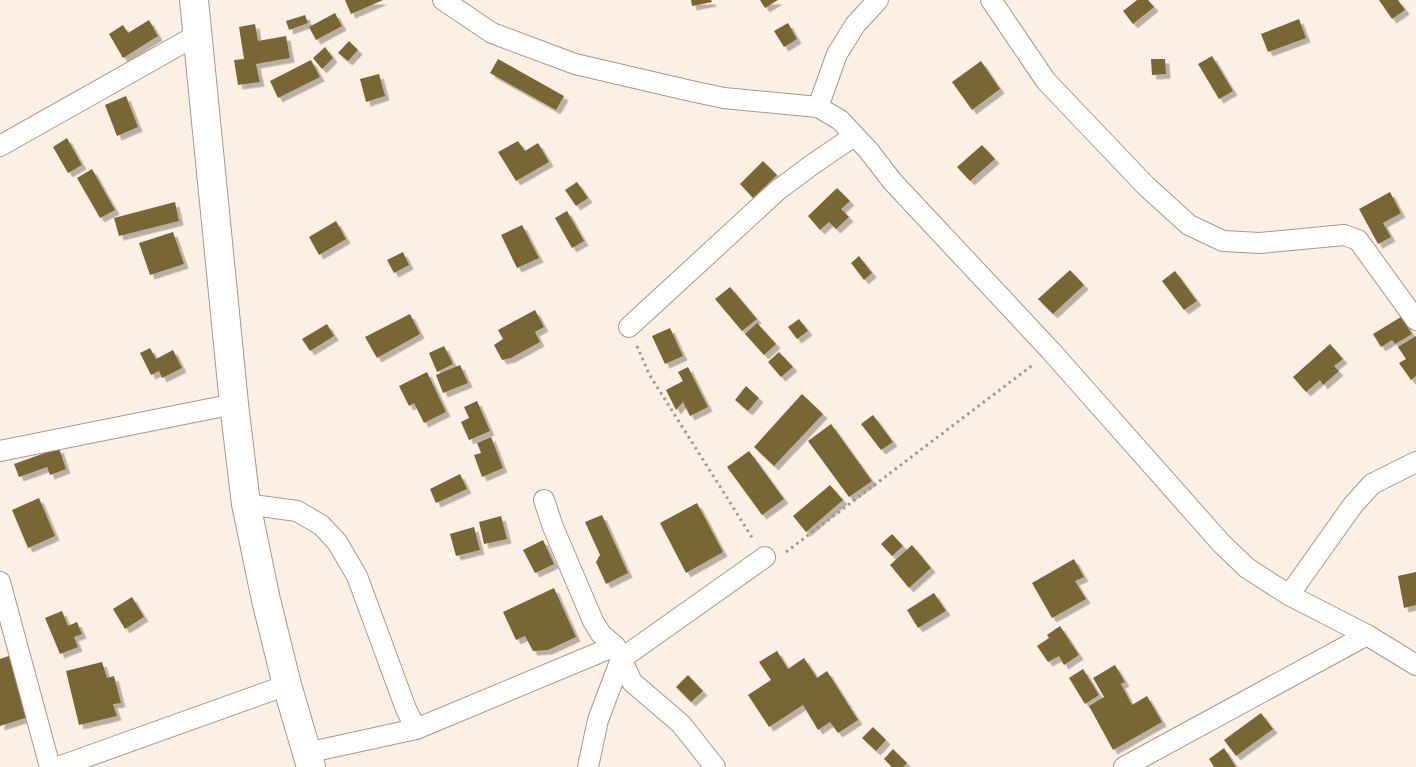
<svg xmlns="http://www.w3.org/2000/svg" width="1416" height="767" viewBox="0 0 1416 767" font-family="'Fira Sans',sans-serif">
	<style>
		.building { fill: #796634; filter: url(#shadow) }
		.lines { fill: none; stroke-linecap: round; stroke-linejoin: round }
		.street-casing { stroke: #a8988a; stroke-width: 22 }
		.secondary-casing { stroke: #a8988a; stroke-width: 30 }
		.path { stroke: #a1978e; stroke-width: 3; stroke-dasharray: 2.5 4; stroke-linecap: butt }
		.street { stroke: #fff; stroke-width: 20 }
		.secondary { stroke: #fff; stroke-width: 28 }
	</style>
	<defs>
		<filter id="shadow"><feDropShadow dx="4.5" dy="4.5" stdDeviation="0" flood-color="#0004"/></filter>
	</defs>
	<rect width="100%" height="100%" fill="#fcefe3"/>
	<g class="building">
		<path d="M345,0H383L351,14Z"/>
		<path d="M691,0H711L712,2L692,6Z"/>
		<path d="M760,0H778L765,8Z"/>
		<path d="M1137,0H1148L1154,7L1133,24L1123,11Z"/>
		<path d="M1379,0H1398L1405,10L1392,19Z"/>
		<path d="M335,13L342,26L316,40L309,27Z"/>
		<path d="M305,15L308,23L289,30L286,21Z"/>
		<path d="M1299,19L1306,38L1268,52L1261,34Z"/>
		<path d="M149,20L158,36L123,58L109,34L123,25L128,33Z"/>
		<path d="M788,23L797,39L784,47L774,31Z"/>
		<path d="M255,24L258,41L286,36L290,58L256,64L260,82L238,85L234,60L244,59L239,27Z"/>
		<path d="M349,41L358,50L348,61L338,53Z"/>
		<path d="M325,47L333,58L322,69L313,58Z"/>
		<path d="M1212,56L1233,91L1219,99L1198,64Z"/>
		<path d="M498,59L564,96L556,110L490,73Z"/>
		<path d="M1151,59H1165L1166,74L1152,75Z"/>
		<path d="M311,60L320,77L278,98L270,81Z"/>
		<path d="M981,61L1000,89L972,110L952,82Z"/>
		<path d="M379,74L385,96L366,102L360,79Z"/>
		<path d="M126,96L138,127L117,136L105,105Z"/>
		<path d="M67,138L82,165L68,173L53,147Z"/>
		<path d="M518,141L525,151L538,143L549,162L516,181L498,152Z"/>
		<path d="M982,145L995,159L970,181L957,167Z"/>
		<path d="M763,161L777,175L753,198L740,184Z"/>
		<path d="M92,169L115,210L100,218L77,178Z"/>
		<path d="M577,182L588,198L576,206L565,190Z"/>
		<path d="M837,188L850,201L841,209L849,217L836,229L829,222L820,230L808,216Z"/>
		<path d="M1390,192L1401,213L1383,223L1391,237L1378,244L1359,209Z"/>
		<path d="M175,202L179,221L119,236L114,218Z"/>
		<path d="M567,211L584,241L572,248L555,218Z"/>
		<path d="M336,221L346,239L319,255L309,237Z"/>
		<path d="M522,225L539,258L517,268L501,235Z"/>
		<path d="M173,232L184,264L150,275L139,243Z"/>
		<path d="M403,252L409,265L394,273L387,260Z"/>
		<path d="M859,256L872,273L864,280L851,263Z"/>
		<path d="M1070,270L1084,285L1053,314L1038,299Z"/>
		<path d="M1175,271L1197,301L1184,310L1162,281Z"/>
		<path d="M730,287L757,319L742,331L715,299Z"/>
		<path d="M535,310L544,327L535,332L540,342L511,358L502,360L494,345L503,339L498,330Z"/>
		<path d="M410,314L420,334L377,358L365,337Z"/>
		<path d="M1401,317L1412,334L1395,344L1392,340L1381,347L1373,334Z"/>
		<path d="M799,319L808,331L797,339L788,327Z"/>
		<path d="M757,323L776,344L764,355L745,334Z"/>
		<path d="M327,324L334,336L310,351L302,339Z"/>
		<path d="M670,328L683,356L665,364L652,336Z"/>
		<path d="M1416,336V376L1411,380L1399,363L1406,359L1398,347Z"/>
		<path d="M1330,344L1343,359L1334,366L1339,371L1323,385L1320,380L1306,392L1293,377Z"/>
		<path d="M444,346L453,364L437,372L429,353Z"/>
		<path d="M150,348L156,359L173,350L182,368L162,378L159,371L151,375L140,353Z"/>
		<path d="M779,352L793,367L781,377L768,362Z"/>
		<path d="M460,365L468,383L443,393L436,375Z"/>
		<path d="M688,367L708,407L690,416L683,402L676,410L666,390L683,381L678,372Z"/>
		<path d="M427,372L446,412L424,423L414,403L409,406L399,386Z"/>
		<path d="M746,386L759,398L748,411L735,400Z"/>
		<path d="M802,394L823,414L774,466L754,447Z"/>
		<path d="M477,401L490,431L469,440L461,422L469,418L464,407Z"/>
		<path d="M873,415L893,442L881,450L861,424Z"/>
		<path d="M831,424L872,481L849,497L808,441Z"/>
		<path d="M491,437L503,468L482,477L474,455L481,453L477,443Z"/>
		<path d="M59,448L66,469L50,475L47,467L19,477L14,464Z"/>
		<path d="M749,451L784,499L762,515L727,467Z"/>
		<path d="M460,474L467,489L436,503L430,489Z"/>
		<path d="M830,485L843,500L806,532L793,516Z"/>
		<path d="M39,498L55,536L28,548L12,510Z"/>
		<path d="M697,503L723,552L686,573L660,523Z"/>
		<path d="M602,515L628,573L606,584L596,562L600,555L585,522Z"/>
		<path d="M501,516L507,539L484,544L479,522Z"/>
		<path d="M474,527L480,550L456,556L450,534Z"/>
		<path d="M892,534L903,546L892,556L881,544Z"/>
		<path d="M543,540L554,564L535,573L523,550Z"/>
		<path d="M912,545L931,568L909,588L890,565Z"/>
		<path d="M1074,559L1084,577L1075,581L1086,599L1052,618L1032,583Z"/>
		<path d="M1416,572V605L1404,608L1398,576Z"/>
		<path d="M554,588L576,637L548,650L533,651L525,636L516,640L503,612Z"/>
		<path d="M934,593L946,611L918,628L907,610Z"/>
		<path d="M132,597L144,617L125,629L113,609Z"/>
		<path d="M62,611L68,626L77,622L82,634L74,637L78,647L60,654L45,618Z"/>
		<path d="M1060,626L1079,655L1064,665L1059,656L1048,662L1037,646L1049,638L1047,635Z"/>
		<path d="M777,651L788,669L804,658L817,678L827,671L858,720L838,733L830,722L818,730L803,705L769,727L748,695L771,680L759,662Z"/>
		<path d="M9,656L28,717L0,726V659Z"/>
		<path d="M102,662L107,678L114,676L121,703L113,704L117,716L79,725L66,671Z"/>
		<path d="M1115,665L1125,682L1121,684L1132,705L1147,696L1162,722L1113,750L1089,706L1104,697L1093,678Z"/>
		<path d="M1083,669L1099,695L1085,704L1069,678Z"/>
		<path d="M688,675L703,691L691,702L676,687Z"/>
		<path d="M1261,713L1273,729L1236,756L1224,740Z"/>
		<path d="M873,727L886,740L876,751L862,738Z"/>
		<path d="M1224,748L1236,767H1214L1209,759Z"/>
		<path d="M893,749L907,763L903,767H892L884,759Z"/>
	</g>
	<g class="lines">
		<defs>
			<g id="street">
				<path d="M443,0L492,33L575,64L691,91L724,98L818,107L840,120L869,151L892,181L1051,351L1221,543L1247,568L1289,595L1367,635L1416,665"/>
				<path d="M991,0L1046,81L1146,186L1189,225L1223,241L1260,243L1344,235L1358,240L1416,320"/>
				<path d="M818,107L837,54L855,25L878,0"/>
				<path d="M0,146L197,35"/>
				<path d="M629,327L778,190L813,164L854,136"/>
				<path d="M0,451L234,404"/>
				<path d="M544,500L553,527L593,621L601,634L615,646L632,682L681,724L715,767"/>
				<path d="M246,504L297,511L321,525L337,542L357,576L406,709L416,729L615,646"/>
				<path d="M0,582L50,767"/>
				<path d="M1289,595L1353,505L1372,484L1416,462"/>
				<path d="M306,753L416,729"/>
				<path d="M58,767L287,685"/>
				<path d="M588,767L598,720L621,659L765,557"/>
				<path d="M1124,767L1367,635"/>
			</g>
			<path id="secondary" d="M194,0L234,404L246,504L266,600L287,685L311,767"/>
		</defs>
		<use href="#street" class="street-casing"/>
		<use href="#secondary" class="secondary-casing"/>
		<g class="path">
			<path d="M637,346L649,374L753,539"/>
			<path d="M786,552L1034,364"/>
		</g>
		<use href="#street" class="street"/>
		<use href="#secondary" class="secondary"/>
	</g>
</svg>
